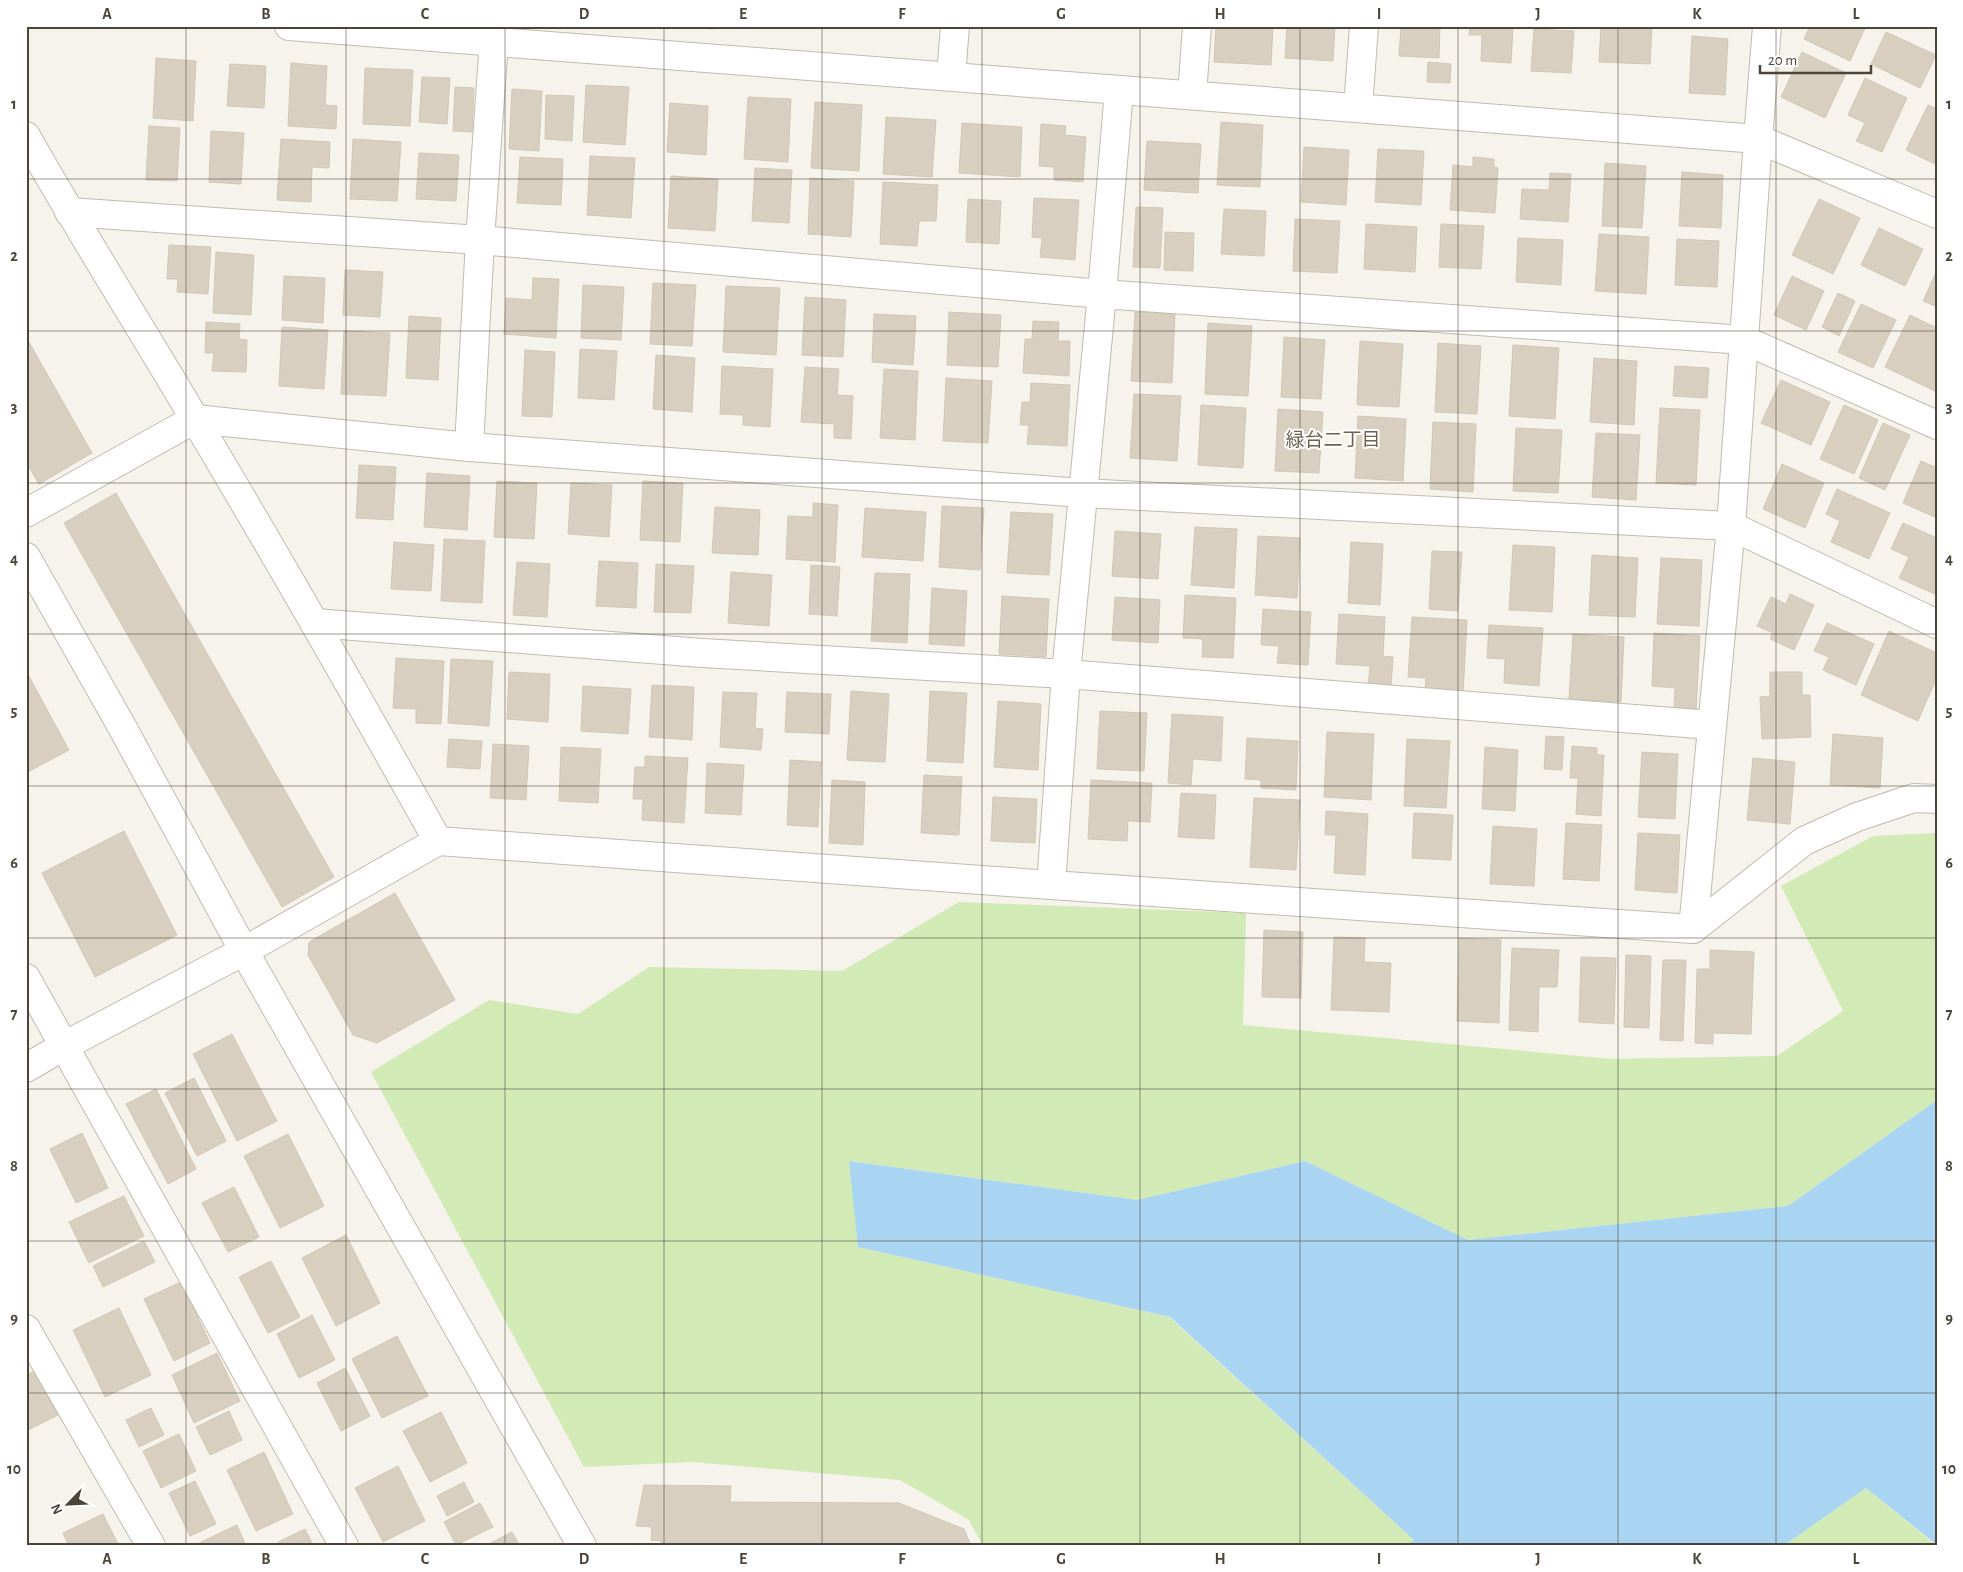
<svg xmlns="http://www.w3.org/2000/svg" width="1963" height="1572" viewBox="0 0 1963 1572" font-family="'Alegreya Sans','Noto Sans JP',sans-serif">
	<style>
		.green { fill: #d2eab5 }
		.water { fill: #a9d4f2 }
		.building { fill: #d8cfc1; stroke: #d3c7b4 }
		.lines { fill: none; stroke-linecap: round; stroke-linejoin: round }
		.minor-casing { stroke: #c2bbae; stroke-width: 30 }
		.tertiary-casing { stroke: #c2bbae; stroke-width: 30 }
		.minor { stroke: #fff; stroke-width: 28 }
		.tertiary { stroke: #fff; stroke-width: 28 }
		.grid { fill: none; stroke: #4b4439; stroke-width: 1; stroke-opacity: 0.55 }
		.labels { text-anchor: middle; stroke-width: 4; stroke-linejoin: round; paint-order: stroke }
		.neighbourhood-label { font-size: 19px; fill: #6e6250; stroke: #fff }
		.neatline { fill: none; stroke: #4b4439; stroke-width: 2 }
		.grid-label { font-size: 16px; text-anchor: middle; font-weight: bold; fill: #4b4439 }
	</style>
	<rect width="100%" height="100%" fill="#f6f3ec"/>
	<g class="green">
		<path d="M1937,833V1100L1788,1206L1468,1240L1305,1161L1137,1200L850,1161L858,1247L1169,1317L1414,1540L1407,1546H983L969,1520L900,1480L693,1462L584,1467L371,1072L489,1000L578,1014L649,967L842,971L959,902L1246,913L1243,1025L1612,1059L1777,1056L1843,1011L1781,886L1873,836Z"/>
		<path d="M1866,1488L1937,1546H1783Z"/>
	</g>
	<path class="water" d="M1937,1100V1545L1866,1488L1783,1546H1407L1414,1540L1170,1317L858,1247L849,1161L1137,1200L1305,1161L1468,1240L1788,1206Z"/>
	<g class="building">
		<path d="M672,26H713V29Z"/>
		<path d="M1216,26H1273L1271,65L1214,62Z"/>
		<path d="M1287,26H1335L1333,61L1285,58Z"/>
		<path d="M1401,26H1440L1439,58L1399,56Z"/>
		<path d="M1470,26H1513L1511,63L1481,61L1482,35H1469Z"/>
		<path d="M1601,26H1652L1650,64L1599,62Z"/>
		<path d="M1810,26H1866L1850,61L1804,39Z"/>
		<path d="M1534,29L1574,31L1571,73L1531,71Z"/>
		<path d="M1886,32L1936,55L1920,88L1871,64Z"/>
		<path d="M1692,36L1728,39L1725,95L1689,93Z"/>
		<path d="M1802,52L1846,73L1825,118L1781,97Z"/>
		<path d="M156,58L196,61L193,121L153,118Z"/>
		<path d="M1428,62L1451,64L1450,83L1427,82Z"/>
		<path d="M291,63L327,66L325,105L337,106L336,129L288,126Z"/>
		<path d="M230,64L266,66L264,108L227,106Z"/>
		<path d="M365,68L413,70L410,126L363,124Z"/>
		<path d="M422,77L450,78L447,124L419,122Z"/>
		<path d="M1865,78L1907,98L1882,152L1856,141L1865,123L1848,115Z"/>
		<path d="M586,85L629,87L625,145L583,142Z"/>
		<path d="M455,87L474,88L472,132L453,131Z"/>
		<path d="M512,89L542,91L539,151L509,149Z"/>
		<path d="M546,95L574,96L572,141L545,139Z"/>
		<path d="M748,97L791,99L788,162L744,159Z"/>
		<path d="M815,102L862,105L859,171L811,168Z"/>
		<path d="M670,103L708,106L706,155L667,152Z"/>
		<path d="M1928,105L1937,109V165L1906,150Z"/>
		<path d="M886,117L936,120L932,177L883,174Z"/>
		<path d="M1221,122L1263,125L1260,187L1217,185Z"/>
		<path d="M962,123L1022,127L1020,177L959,173Z"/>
		<path d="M1041,124L1066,126L1065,135L1086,137L1083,182L1054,180V167L1039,166Z"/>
		<path d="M149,126L180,128L177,181L146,180Z"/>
		<path d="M211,131L244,133L241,184L209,182Z"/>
		<path d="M281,139L330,142L329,168L312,167L311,202L277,200Z"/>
		<path d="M353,139L401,142L397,201L350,199Z"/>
		<path d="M1147,141L1201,144L1198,193L1144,190Z"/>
		<path d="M1304,147L1349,150L1346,205L1301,202Z"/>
		<path d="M1378,149L1424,151L1421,205L1375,202Z"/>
		<path d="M419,153L459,155L456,201L416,199Z"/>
		<path d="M590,156L635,158L631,218L587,215Z"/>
		<path d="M520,157L563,159L561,205L517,203Z"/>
		<path d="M1473,157L1494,159V167L1498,168L1495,213L1450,210L1453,165L1473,167Z"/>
		<path d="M1605,163L1646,166L1642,228L1602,226Z"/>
		<path d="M755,168L792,170L789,223L752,221Z"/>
		<path d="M1682,172L1723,175L1721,228L1679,226Z"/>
		<path d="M1550,173L1571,174L1568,222L1520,219L1522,189L1549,190Z"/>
		<path d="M671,176L718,179L715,231L668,228Z"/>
		<path d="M810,178L854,181L851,237L808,234Z"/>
		<path d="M883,182L938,185L936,221H919L917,246L880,244Z"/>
		<path d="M1034,198L1079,200L1075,260L1040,257L1042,238L1032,237Z"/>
		<path d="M968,199L1001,201L999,244L966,242Z"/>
		<path d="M1819,199L1860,218L1833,274L1792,255Z"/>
		<path d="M1136,207L1163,208L1160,268L1133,267Z"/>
		<path d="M1224,209L1266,211L1264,256L1221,254Z"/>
		<path d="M1295,219L1340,221L1337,273L1293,271Z"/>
		<path d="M1366,224L1417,227L1415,272L1364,269Z"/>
		<path d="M1441,224L1484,226L1481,269L1439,267Z"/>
		<path d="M1879,228L1923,249L1905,286L1861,265Z"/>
		<path d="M1165,232L1194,233L1193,271L1164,270Z"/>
		<path d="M1599,234L1649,237L1646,294L1595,291Z"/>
		<path d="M1518,238L1563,240L1561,285L1516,282Z"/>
		<path d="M1677,239L1719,241L1717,287L1675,285Z"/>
		<path d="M169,245L211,247L208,294L177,292L178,279H167Z"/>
		<path d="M216,252L254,255L251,315L213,313Z"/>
		<path d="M345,270L383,272L380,317L343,315Z"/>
		<path d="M1937,270V307L1923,301Z"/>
		<path d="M284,276L325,278L323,323L282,320Z"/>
		<path d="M1792,276L1824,291L1806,330L1774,315Z"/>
		<path d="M533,278L559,279L556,338L504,334L506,298L532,300Z"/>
		<path d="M653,283L696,285L692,346L650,344Z"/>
		<path d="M583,285L624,287L621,340L581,338Z"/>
		<path d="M726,286L780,288L776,355L723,352Z"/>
		<path d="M1838,293L1855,301L1839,336L1822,327Z"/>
		<path d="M805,297L846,300L843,357L802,355Z"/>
		<path d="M1861,304L1896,320L1873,368L1838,352Z"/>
		<path d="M949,312L1001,315L998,367L947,365Z"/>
		<path d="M1135,312L1175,314L1172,383L1131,381Z"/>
		<path d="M874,314L916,316L913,365L872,362Z"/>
		<path d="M1910,315L1937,328V355L1935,358L1937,359V392L1885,367Z"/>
		<path d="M409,316L441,318L438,380L406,378Z"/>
		<path d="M1033,321L1059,322L1058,341H1070L1069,376L1023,373L1025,339H1032Z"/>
		<path d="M206,322L240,324L239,339L247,340L246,372L212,371L214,353H205Z"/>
		<path d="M1208,323L1252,326L1248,396L1205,394Z"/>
		<path d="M282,327L328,330L324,389L279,386Z"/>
		<path d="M344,331L390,333L386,396L341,394Z"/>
		<path d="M26,337L92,453L39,484L26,462Z"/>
		<path d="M1284,337L1325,340L1321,399L1281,397Z"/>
		<path d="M1360,341L1403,344L1399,407L1357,405Z"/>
		<path d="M1438,343L1481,346L1477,414L1435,412Z"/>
		<path d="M1513,345L1559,348L1555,419L1509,416Z"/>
		<path d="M580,349L617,351L614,400L578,398Z"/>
		<path d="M525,350L555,352L552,417L522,416Z"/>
		<path d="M656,355L695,358L692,412L653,409Z"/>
		<path d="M1594,358L1637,361L1634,425L1590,422Z"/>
		<path d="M722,366L773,369L770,427L743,425V415L720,414Z"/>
		<path d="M1675,366L1709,368L1707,398L1673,396Z"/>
		<path d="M805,367L839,369L837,395L853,396L851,439L834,438V424L801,422Z"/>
		<path d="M884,369L918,371L915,440L880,438Z"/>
		<path d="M946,378L992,381L988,443L943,441Z"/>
		<path d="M1781,380L1830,402L1811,445L1761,423Z"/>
		<path d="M1031,383L1070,385L1067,446L1027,444L1029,425H1020L1022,402H1030Z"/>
		<path d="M1134,394L1181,396L1177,461L1130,458Z"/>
		<path d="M1201,405L1246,408L1243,468L1198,465Z"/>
		<path d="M1844,405L1878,420L1854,474L1820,459Z"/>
		<path d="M1660,408L1700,410L1696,485L1656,483Z"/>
		<path d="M1278,409L1323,412L1319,473L1275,471Z"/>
		<path d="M1358,416L1406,419L1403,481L1355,478Z"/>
		<path d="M1433,422L1476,424L1473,492L1430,489Z"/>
		<path d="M1883,423L1910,435L1885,490L1859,478Z"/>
		<path d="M1516,428L1562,430L1558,493L1513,491Z"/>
		<path d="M1596,433L1640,435L1636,500L1592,497Z"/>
		<path d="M1921,461L1937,468V518L1903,503Z"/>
		<path d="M1782,464L1824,483L1805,528L1763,509Z"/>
		<path d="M359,465L396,467L393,520L356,518Z"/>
		<path d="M427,473L470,476L467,530L424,527Z"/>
		<path d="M497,481L537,483L534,539L494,537Z"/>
		<path d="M643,481L683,483L680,542L640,540Z"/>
		<path d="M571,483L612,485L609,537L568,534Z"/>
		<path d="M1837,489L1890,513L1869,559L1831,542L1840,521L1826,514Z"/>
		<path d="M116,493L334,877L282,907L64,523Z"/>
		<path d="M813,503L838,505L835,562L786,559L788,516L813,517Z"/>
		<path d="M942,506L984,508L980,570L939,567Z"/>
		<path d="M715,507L760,510L758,555L712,553Z"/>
		<path d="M865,508L926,512L923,561L862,557Z"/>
		<path d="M1011,512L1053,514L1049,575L1007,573Z"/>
		<path d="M1903,523L1937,538V595L1899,578L1909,557L1891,549Z"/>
		<path d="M1195,527L1237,529L1234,588L1191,585Z"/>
		<path d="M1115,531L1161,534L1158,579L1112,576Z"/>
		<path d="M1258,536L1300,538L1297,598L1255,595Z"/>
		<path d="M444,539L485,541L482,603L441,601Z"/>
		<path d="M394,542L434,545L431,591L391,589Z"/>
		<path d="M1351,542L1383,544L1380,605L1348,603Z"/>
		<path d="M1513,545L1555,547L1552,612L1509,610Z"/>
		<path d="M1432,551L1462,552L1458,611L1429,609Z"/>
		<path d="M1592,555L1638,558L1635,617L1589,615Z"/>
		<path d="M1661,558L1702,560L1699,626L1657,624Z"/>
		<path d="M599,561L638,563L636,608L596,606Z"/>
		<path d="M517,562L550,564L547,617L513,615Z"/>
		<path d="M656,564L694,566L691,613L654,612Z"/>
		<path d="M811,565L840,567L837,616L809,614Z"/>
		<path d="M731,572L772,575L769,626L728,623Z"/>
		<path d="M875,573L910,574L907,643L871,641Z"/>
		<path d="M932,588L967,591L964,646L929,644Z"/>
		<path d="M1790,594L1814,605L1794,650L1770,639L1773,633L1757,626L1771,597L1786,604Z"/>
		<path d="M1185,595L1236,598L1233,658L1202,657L1203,639L1183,638Z"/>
		<path d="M1002,596L1049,599L1046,657L999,654Z"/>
		<path d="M1115,597L1160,600L1158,643L1112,640Z"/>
		<path d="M1263,609L1311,612L1308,665L1277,663L1279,646L1261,645Z"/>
		<path d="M1339,614L1385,617L1383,656L1393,657L1391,687L1368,686L1370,666L1336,664Z"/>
		<path d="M1412,617L1467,620L1463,694L1425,692L1426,678L1408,677Z"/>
		<path d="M1827,623L1874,644L1856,685L1823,670L1829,657L1814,651Z"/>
		<path d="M1489,625L1543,628L1539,686L1504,683L1505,659L1487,658Z"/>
		<path d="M1889,631L1937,653V677L1918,721L1861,695Z"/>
		<path d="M1654,633L1700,636L1696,710L1674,708L1675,688L1652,686Z"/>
		<path d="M1573,634L1624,637L1621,702L1569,699Z"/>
		<path d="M396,658L444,661L441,724L416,723V709L393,708Z"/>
		<path d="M451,659L493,661L489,726L448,723Z"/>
		<path d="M26,671L69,750L26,773Z"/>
		<path d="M509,672L550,674L548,722L507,719Z"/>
		<path d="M1770,672H1802V695H1810L1811,737L1762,739L1760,697L1770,696Z"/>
		<path d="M652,685L694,687L692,740L649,737Z"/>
		<path d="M583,686L631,689L628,734L581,731Z"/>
		<path d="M851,691L889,694L885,762L847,760Z"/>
		<path d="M930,691L967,693L963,763L927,761Z"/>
		<path d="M723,692L757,693L755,728L763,729L761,750L720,747Z"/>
		<path d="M787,692L831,694L829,734L785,732Z"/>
		<path d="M998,701L1041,704L1038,770L994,767Z"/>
		<path d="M1100,711L1147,713L1144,771L1097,769Z"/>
		<path d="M1172,714L1223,717L1221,761L1193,759L1191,785L1168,783Z"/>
		<path d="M1327,732L1374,734L1371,800L1324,797Z"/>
		<path d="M1833,734L1883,738L1880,788L1830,785Z"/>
		<path d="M1546,736L1564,737L1562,770L1544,769Z"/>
		<path d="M1247,738L1298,741L1296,790L1261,788V780L1245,779Z"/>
		<path d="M449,739L482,741L480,769L447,767Z"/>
		<path d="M1407,739L1450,741L1446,808L1404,806Z"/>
		<path d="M493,744L529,746L526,800L490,798Z"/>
		<path d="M1572,746L1597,748V755H1604L1601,816L1576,814L1578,778H1570Z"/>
		<path d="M561,747L601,749L598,803L559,801Z"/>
		<path d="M1485,747L1518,750L1515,811L1482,809Z"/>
		<path d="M1642,752L1678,754L1675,819L1638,817Z"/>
		<path d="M645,756L688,758L684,823L642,820L643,799H633L635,767H645Z"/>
		<path d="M1753,758L1795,762L1790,824L1747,820Z"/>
		<path d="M790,760L821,762L818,827L787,825Z"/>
		<path d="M707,763L744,765L741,815L705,813Z"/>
		<path d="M924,775L962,777L959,835L921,833Z"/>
		<path d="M832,780L865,782L863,845L829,843Z"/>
		<path d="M1091,780L1152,783L1150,822L1128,821L1127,841L1088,839Z"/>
		<path d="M1181,793L1216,795L1214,839L1178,837Z"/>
		<path d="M993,797L1037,799L1035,843L991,841Z"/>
		<path d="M1254,798L1300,800L1296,870L1250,867Z"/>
		<path d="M1326,811L1368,814L1365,875L1334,873L1336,835H1325Z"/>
		<path d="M1414,813L1453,815L1451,860L1412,858Z"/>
		<path d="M1566,823L1602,825L1599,881L1563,879Z"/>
		<path d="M1493,826L1537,829L1534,886L1490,884Z"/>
		<path d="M124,831L177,935L95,977L42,873Z"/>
		<path d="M1638,833L1680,835L1677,893L1635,890Z"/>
		<path d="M395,893L455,1000L377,1043L353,1035L308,955L309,942Z"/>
		<path d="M1264,930L1303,932L1301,998L1262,997Z"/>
		<path d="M1334,937L1365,938L1364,962L1391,963L1389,1012L1331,1010Z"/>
		<path d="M1459,938L1501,940L1499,1023L1457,1021Z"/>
		<path d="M1512,948L1559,950L1557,987H1539L1538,1032L1509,1030Z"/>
		<path d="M1710,950L1754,952L1751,1034L1713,1033V1044L1695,1043L1697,969H1710Z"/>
		<path d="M1626,955L1651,956L1649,1028L1624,1027Z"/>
		<path d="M1581,957L1616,958L1614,1024L1579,1022Z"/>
		<path d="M1663,960H1686L1683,1041L1660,1040Z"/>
		<path d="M232,1034L277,1121L237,1141L193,1054Z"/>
		<path d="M194,1078L226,1141L197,1156L165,1093Z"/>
		<path d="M156,1089L196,1169L168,1184L126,1104Z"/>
		<path d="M82,1133L108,1188L76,1203L50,1149Z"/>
		<path d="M288,1134L324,1206L280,1228L244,1156Z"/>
		<path d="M234,1187L259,1237L228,1252L202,1203Z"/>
		<path d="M124,1196L144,1236L89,1263L69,1222Z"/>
		<path d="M346,1235L380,1303L336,1326L302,1258Z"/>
		<path d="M144,1241L155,1262L103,1287L93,1266Z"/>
		<path d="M271,1261L300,1317L268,1333L239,1277Z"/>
		<path d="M181,1282L210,1343L174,1361L144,1299Z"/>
		<path d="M119,1308L151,1375L105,1397L73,1330Z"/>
		<path d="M312,1315L335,1360L299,1378L277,1334Z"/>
		<path d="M397,1336L428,1396L382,1418L352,1359Z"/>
		<path d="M217,1353L240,1401L194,1423L172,1375Z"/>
		<path d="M345,1368L370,1416L341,1431L317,1383Z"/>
		<path d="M35,1371L58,1415L26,1431V1375Z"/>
		<path d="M151,1408L164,1435L139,1447L126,1420Z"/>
		<path d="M229,1411L242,1440L210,1455L196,1427Z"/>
		<path d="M441,1412L467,1463L430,1482L403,1431Z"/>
		<path d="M179,1434L196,1471L161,1488L143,1451Z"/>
		<path d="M264,1452L293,1514L256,1531L227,1470Z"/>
		<path d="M398,1466L425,1521L383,1542L355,1488Z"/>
		<path d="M195,1481L216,1524L190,1536L169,1493Z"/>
		<path d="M464,1482L474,1502L447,1516L437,1496Z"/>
		<path d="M644,1485L731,1486L730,1502L899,1503L964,1529L971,1546H661V1541L651,1540L652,1527L636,1526Z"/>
		<path d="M480,1503L493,1527L456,1545L444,1522Z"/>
		<path d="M103,1514L119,1546H69L63,1533Z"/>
		<path d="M237,1525L246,1546H201L199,1543Z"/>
		<path d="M305,1529L313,1545L280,1546L278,1542Z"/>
		<path d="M512,1532L520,1546H485Z"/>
	</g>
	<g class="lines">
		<defs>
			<g id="minor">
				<path d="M289,26L1758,139L1937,214"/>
				<path d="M951,76L955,26"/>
				<path d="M1192,95L1197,26"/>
				<path d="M1358,108L1364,26"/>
				<path d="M26,136C80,232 140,326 196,421C279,560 359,700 438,841L244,951"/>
				<path d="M69,212L480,240L1102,294L1744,340L1937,425"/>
				<path d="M469,447L480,240L495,26"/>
				<path d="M26,513L195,419L469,447L1082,493L1731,526L1937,624"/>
				<path d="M315,623L702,653L1066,674L1711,725"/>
				<path d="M438,841L1051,885L1693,929L1804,841L1857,817L1914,798L1937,799"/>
				<path d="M1051,885L1066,674L1102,294L1119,90"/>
				<path d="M1693,929L1731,526L1758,139L1767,26"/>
				<path d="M26,978L344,1546"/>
				<path d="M26,1329L151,1546"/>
			</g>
			<g id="tertiary">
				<path d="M26,557L121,725L244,951L582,1546"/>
				<path d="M26,1068L64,1046L244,951"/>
			</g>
		</defs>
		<use href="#minor" class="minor-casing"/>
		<use href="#tertiary" class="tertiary-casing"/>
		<use href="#minor" class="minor"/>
		<use href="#tertiary" class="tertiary"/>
	</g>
	<path class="grid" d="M186,26V1546M346,26V1546M505,26V1546M664,26V1546M822,26V1546M982,26V1546M1140,26V1546M1300,26V1546M1458,26V1546M1618,26V1546M1776,26V1546M26,179H1937M26,331H1937M26,483H1937M26,634H1937M26,786H1937M26,938H1937M26,1089H1937M26,1241H1937M26,1393H1937"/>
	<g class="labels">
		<g class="neighbourhood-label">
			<text x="1333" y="446">緑台二丁目</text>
		</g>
	</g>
	<rect width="1963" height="1572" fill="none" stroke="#ffffff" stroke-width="55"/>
	<g transform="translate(68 1504) rotate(246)" stroke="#ffffff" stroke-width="4" paint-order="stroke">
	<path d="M0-4L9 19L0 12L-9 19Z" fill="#4b4439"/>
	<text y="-8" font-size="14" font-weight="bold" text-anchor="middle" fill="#4b4439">N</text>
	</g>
	<path d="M1760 65v8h111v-8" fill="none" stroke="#4b4439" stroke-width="2.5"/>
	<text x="1768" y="65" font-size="15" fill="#4b4439" stroke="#ffffff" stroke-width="4" paint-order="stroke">20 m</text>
	<rect x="28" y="28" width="1908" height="1516" class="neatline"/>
	<g class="grid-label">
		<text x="107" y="19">A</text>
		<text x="266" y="19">B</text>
		<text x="425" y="19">C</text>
		<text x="584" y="19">D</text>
		<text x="743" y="19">E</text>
		<text x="902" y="19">F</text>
		<text x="1061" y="19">G</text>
		<text x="1220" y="19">H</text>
		<text x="1379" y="19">I</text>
		<text x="1538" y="19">J</text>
		<text x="1697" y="19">K</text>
		<text x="1856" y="19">L</text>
		<text x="14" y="109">1</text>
		<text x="1949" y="109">1</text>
		<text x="14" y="261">2</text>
		<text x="1949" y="261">2</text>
		<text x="14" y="412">3</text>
		<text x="1949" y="412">3</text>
		<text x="14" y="564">4</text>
		<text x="1949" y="564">4</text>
		<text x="14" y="716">5</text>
		<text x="1949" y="716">5</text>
		<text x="14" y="868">6</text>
		<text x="1949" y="868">6</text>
		<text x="14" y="1019">7</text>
		<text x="1949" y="1019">7</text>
		<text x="14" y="1171">8</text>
		<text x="1949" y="1171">8</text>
		<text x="14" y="1323">9</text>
		<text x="1949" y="1323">9</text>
		<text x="14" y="1474">10</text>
		<text x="1949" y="1474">10</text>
		<text x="107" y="1564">A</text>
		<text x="266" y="1564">B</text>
		<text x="425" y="1564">C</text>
		<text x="584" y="1564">D</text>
		<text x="743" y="1564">E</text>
		<text x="902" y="1564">F</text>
		<text x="1061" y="1564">G</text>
		<text x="1220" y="1564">H</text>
		<text x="1379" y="1564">I</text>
		<text x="1538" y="1564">J</text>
		<text x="1697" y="1564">K</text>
		<text x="1856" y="1564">L</text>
	</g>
</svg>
